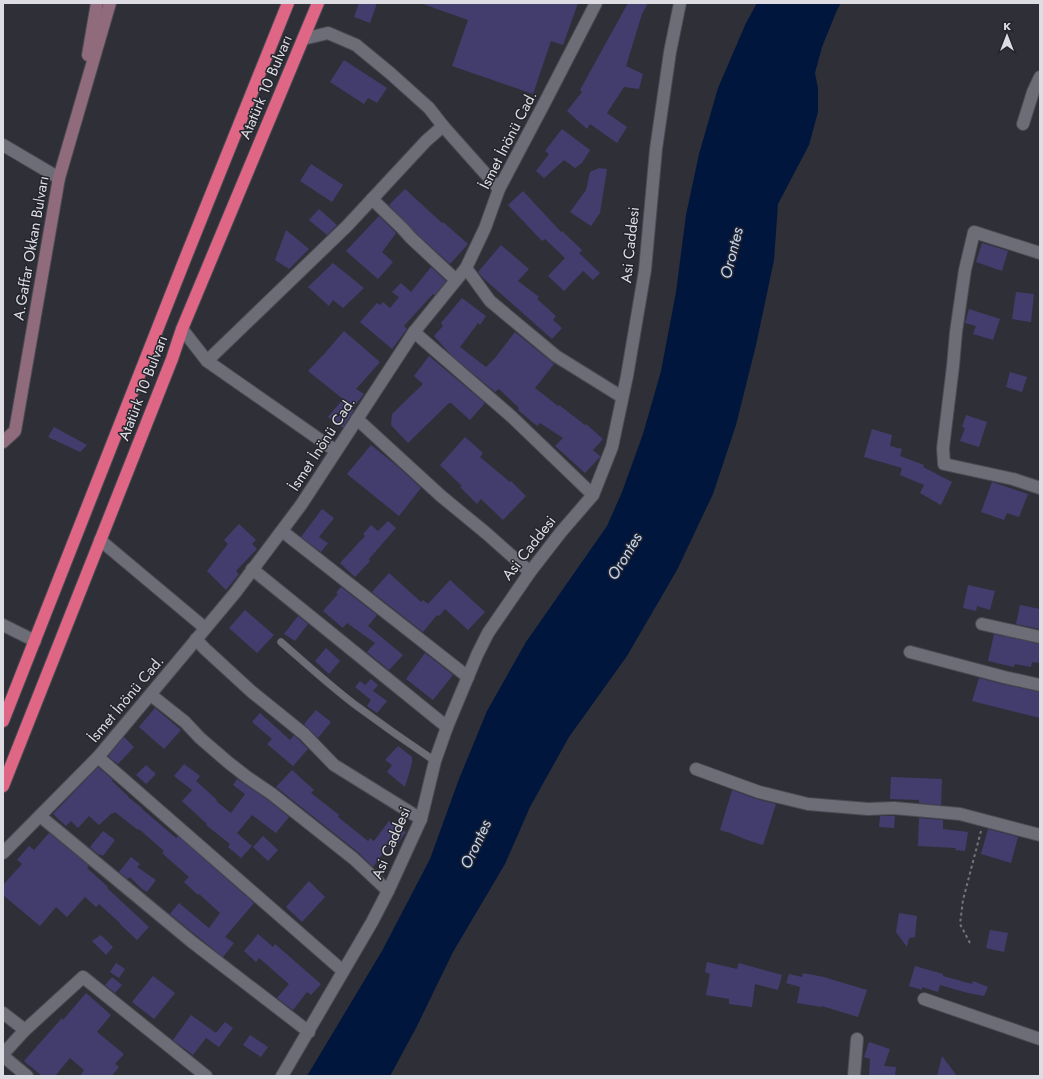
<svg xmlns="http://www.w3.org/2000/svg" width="1043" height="1079" viewBox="0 0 1043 1079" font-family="Jost,sans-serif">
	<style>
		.water { fill: #00163d }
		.building { fill: #433d6e }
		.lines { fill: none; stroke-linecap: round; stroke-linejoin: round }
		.lane-casing { stroke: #4a4a52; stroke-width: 8 }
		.street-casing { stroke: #4a4a52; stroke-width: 14 }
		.secondary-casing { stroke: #4a4a52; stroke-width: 14 }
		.highway-casing { stroke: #4a4a52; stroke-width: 14 }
		.path { stroke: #74747c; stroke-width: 2; stroke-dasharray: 3 3; stroke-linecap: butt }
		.lane { stroke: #6d6d78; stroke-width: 7 }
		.street { stroke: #6d6d78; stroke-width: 12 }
		.secondary { stroke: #8f6b7c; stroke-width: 12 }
		.highway { stroke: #df6685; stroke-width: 12 }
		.labels { text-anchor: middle; stroke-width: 3; stroke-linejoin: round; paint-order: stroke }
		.street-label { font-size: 15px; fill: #dcdce2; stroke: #25252e }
		.water-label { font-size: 16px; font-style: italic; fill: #c2d5f1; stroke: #25252e }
	</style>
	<rect width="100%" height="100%" fill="#2f2f38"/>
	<path class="water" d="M757,3H841L837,10L822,47L815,73L818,88V112L809,145L778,204L774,260L756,345L736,425L713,494L677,570L627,656L569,737L530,807L505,864L453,952L416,1028L390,1076H307L382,951L430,859L459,779L487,711L526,642L607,526L622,492L643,434L661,371L676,292L686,215L699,154L718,88L746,23Z"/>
	<g class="building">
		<path d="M359,3H377L370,23L354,17Z"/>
		<path d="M424,3H578L563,45L551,41L533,94L452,66L468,20L423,4Z"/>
		<path d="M628,3H648L642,14L626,66L643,74L639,89L624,87L607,113L627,127L617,143L590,124L587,129L567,111L582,92L580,90Z"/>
		<path d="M344,60L387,88L377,103L368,98L364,104L330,82Z"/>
		<path d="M562,129L590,150L582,163L575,168L564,160L544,178L536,171L549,154L545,151Z"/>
		<path d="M311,164L343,185L332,202L300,181Z"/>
		<path d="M599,168L607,169L600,213L591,226L570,212L586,190L590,172Z"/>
		<path d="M405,189L442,223L443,222L468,244L450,264L416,233L389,205Z"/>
		<path d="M523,191L561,232L562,231L582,250L579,253L600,273L593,280L583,271L564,291L548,276L565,258L545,239L542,241L508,205Z"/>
		<path d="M319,209L337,225L327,235L309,220Z"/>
		<path d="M379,216L396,233L382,252L393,262L378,279L346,251Z"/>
		<path d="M286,230L309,249L289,269L275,260Z"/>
		<path d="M982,243L1008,251L1002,271L976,262Z"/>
		<path d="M501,245L529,269L518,281L539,297L537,299L556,316L553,320L562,328L552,339L483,278L478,272Z"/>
		<path d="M333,263L364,288L343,308L333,300L329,306L308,287Z"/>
		<path d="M431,267L446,281L435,295L433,294L404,326L407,329L392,349L360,322L377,303L380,305L383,302L390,308L399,297L392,292L401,283L411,292Z"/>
		<path d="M1016,292L1034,294L1031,322L1012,319Z"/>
		<path d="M462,298L486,316L480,325L478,323L460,347L486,367L495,358L515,332L554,364L535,388L558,406L559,405L585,425L586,424L603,439L593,450L600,456V457L585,473L555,446L563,438L540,423L537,426L518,410L519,408L499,389L495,392L451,355L434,336L443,326L441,323Z"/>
		<path d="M969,309L1000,319L993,340L973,334L976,326L965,323Z"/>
		<path d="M344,331L380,362L356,389L364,394L352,409L354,410L343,428L328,417L343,399L308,371L325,353Z"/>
		<path d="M429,356L485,403L470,420L451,403H449L408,443L391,425L392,414L423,384L414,376Z"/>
		<path d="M1010,372L1027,377L1022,392L1006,387Z"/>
		<path d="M966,415L987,422L979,447L960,441L965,428L962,427Z"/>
		<path d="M54,427L87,445L80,452L48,437Z"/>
		<path d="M872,429L892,435L890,446L902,449L900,456L924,465L923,467L952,482L941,505L920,493L924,485L900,475L902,468L864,457Z"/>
		<path d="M465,437L483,453L480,457L510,482L511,481L526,496L503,520L481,499L477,504L460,487L462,486L440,465Z"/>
		<path d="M371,445L396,465L421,488L399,516L347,474Z"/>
		<path d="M992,482L1028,494L1019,517L1007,513L1004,520L981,512Z"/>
		<path d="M322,509L334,518L319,537L328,543L321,552L301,537Z"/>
		<path d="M388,521L396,528L369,559L370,561L355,577L340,563L365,536L363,534L371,525L378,531Z"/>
		<path d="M239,524L256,540L252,544L257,549L236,571L239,574L226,590L207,571L228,544L224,540Z"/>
		<path d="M389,573L421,602L423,600L428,604L450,580L485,612L468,630L445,609L439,616L437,615L423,632L372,592Z"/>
		<path d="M968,585L995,591L990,610L977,606L976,611L963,608Z"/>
		<path d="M341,587L377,615L368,626L403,655L389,670L367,652L375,643L347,623L343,628L323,611L338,594L336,593Z"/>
		<path d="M1020,605L1040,609V629L1016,624Z"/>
		<path d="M245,610L274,635L257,653L229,628Z"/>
		<path d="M298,616L308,624L295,641L284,634Z"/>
		<path d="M994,634L1040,644V663L1032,662L1031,667L1015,664L1014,667L988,661Z"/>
		<path d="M326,648L340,661L329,674L315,661Z"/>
		<path d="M425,653L453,675L433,700L406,679Z"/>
		<path d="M979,678L1002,684L1040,692V718L972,701Z"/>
		<path d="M371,679L378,685L373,691L387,701L377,713L367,706L371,700L355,687L360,681L365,685Z"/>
		<path d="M155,708L181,730L164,749L139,727Z"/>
		<path d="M316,710L331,722L318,738L304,724Z"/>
		<path d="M260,713L290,740L294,735L308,749L293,766L267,744L272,739L252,722Z"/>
		<path d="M124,737L134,747L118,764L108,756Z"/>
		<path d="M398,746L412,757V763L405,787L387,772L392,765L385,760Z"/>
		<path d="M184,764L200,776L196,781L217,800L216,801L231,813L245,794L233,785L237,779L268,800L289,817L276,833L252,815L237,833L252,846L241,858L228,847L230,844L206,825L207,824L182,801L192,790L174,776Z"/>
		<path d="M146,765L156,774L146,784L136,775Z"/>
		<path d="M98,767L113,780L112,781L128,796V797L142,808V809L176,838L178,836L254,903L225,937L234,943L223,957L170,914L179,903L209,928L220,913L199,894L198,895L184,882L189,877L162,853L164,851L139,829L138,830L115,812L113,814L112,813L99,825L89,816L78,828L71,821L66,826L53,814Z"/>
		<path d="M292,770L314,790L311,793L339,815L338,817L368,841L370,838L374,841L389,821L406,832L393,850L388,847L373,867L359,853L276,787Z"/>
		<path d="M891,777L942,779L941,805L919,803V800L890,799Z"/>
		<path d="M732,790L756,799L776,804L763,845L747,840L730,833L720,830Z"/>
		<path d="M880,816H895L894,828L879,827Z"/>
		<path d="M919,818L943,820V829L968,832L965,851L955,850L956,848L918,846Z"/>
		<path d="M988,829L1018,837L1011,863L981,854Z"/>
		<path d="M103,831L115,840L103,856L100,854L99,855L90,847Z"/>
		<path d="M49,833L89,866L87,868L108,887L107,888L149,927L137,940L120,924V923L99,904L96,907L85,897L67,917L56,907L40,926L3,895V885L22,864L17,860L29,846L34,850Z"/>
		<path d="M263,836L278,850L268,861L253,847Z"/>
		<path d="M131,857L140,864L137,867L156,880L147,892L141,888L130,877L128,879L119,872Z"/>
		<path d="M309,881L325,897L302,922L286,907Z"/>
		<path d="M899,913L917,916L915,937L909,938L907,947L896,932Z"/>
		<path d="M990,930L1008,933L1004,952L986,948Z"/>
		<path d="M258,934L273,947L275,944L321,984L311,995L307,992L293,1010L277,998L289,984L259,958L256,962L244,951Z"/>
		<path d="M101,935L113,947L106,955L92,941Z"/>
		<path d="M707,962L737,969L739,963L782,975L778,990L755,984L752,1007L729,1004V999L706,995L710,974L705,972Z"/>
		<path d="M116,963L125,969L119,978L110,972Z"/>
		<path d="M915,966L943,974V976L972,984L973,981L988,987L984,996L968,993L940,985L938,992L922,987V990L909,986Z"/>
		<path d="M803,973L824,977L867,990L858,1017L822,1006V1007L797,1003L800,987L786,983L789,974L802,977Z"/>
		<path d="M153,976L175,993L154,1019L132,1002Z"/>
		<path d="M112,977L122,985L115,993L105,985Z"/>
		<path d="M86,993L111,1015L97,1032L124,1054L115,1064L119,1067L112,1076H80L84,1070L70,1058L55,1076H42L24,1061L62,1018L63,1020Z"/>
		<path d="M191,1015L216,1033L225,1022L233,1028L219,1047L206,1038L193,1055L173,1040Z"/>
		<path d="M250,1035L268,1047L261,1057L243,1045Z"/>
		<path d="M869,1042L890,1049L884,1066L896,1067L895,1076H869L870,1059L864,1057Z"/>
		<path d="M942,1056L957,1076H937Z"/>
	</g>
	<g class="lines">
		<defs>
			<path id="lane" d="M281,642C305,663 329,685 354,704C381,724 408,743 435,761"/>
			<g id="street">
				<path d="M1023,124L1033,92L1040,77"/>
				<path d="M443,126L499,189"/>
				<path d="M3,145L59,178"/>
				<path d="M372,199L402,228L411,238L456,280"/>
				<path d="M1040,253L974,232L965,270L956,332L953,366L943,448L944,464L1013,479L1040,488"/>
				<path d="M466,268L490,301L556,356L622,397"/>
				<path d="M182,329L207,361L336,451"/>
				<path d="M414,332L512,417L593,495"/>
				<path d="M207,361L347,226L426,141L443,126L429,108L390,73L356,45L328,33L303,39"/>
				<path d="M357,419L441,496L486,533L530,572"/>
				<path d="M282,531L468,677"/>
				<path d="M100,540L205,628"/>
				<path d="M252,569L447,727"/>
				<path d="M982,624L1040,637"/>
				<path d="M3,625L35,641"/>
				<path d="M196,639L204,648L252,692L304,734L334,765L421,819"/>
				<path d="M910,652L1004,677L1040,685"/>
				<path d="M151,695L185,722L200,738L229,763L247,777L272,794L354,859L388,891"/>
				<path d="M98,757L343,971"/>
				<path d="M696,769L759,792L808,804L868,809L894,808L960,814L1040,835"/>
				<path d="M40,816L192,942L309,1032"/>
				<path d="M3,853L98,757L235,593L301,505L414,332L466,268L485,228L499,189L546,100L596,3"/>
				<path d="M924,999L1040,1039"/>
				<path d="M3,1013L25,1030"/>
				<path d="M3,1054L25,1030L83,977L206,1076"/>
				<path d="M3,1056L27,1076"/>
				<path d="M282,1076L372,922L388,891L421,819L435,761L447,727L477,655L488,633L530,572L561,532L593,495L612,447L627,376L645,270L656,149L670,52L680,3"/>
				<path d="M854,1076L857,1039"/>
			</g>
			<g id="secondary">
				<path d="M88,55L97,3"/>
				<path d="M3,442L15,431L59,178L110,3"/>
			</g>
			<g id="highway">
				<path d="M3,721L183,264L288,3"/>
				<path d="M3,786L172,359L182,329L318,3"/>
			</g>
		</defs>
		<use href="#lane" class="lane-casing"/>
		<use href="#street" class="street-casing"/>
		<use href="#secondary" class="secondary-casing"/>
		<use href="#highway" class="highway-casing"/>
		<path class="path" d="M970,943L960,924L963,900L981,831"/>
		<use href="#lane" class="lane"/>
		<use href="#street" class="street"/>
		<use href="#secondary" class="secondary"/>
		<use href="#highway" class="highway"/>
	</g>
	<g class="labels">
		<g class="street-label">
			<text transform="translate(266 87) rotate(-67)" y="5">Atatürk 10 Bulvarı</text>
			<text transform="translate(508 140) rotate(-63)" y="5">İsmet İnönü Cad.</text>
			<text transform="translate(630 245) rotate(-84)" y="5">Asi Caddesi</text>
			<text transform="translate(31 248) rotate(-80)" y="5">A.Gaffar Okkan Bulvarı</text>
			<text transform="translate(143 388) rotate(-69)" y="5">Atatürk 10 Bulvarı</text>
			<text transform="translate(322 444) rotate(-57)" y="5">İsmet İnönü Cad.</text>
			<text transform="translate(529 548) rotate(-52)" y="5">Asi Caddesi</text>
			<text transform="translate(126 699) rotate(-50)" y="5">İsmet İnönü Cad.</text>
			<text transform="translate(391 843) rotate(-67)" y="5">Asi Caddesi</text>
		</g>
		<g class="water-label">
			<text transform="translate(731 253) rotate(-76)" y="6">Orontes</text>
			<text transform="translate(624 556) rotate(-59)" y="6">Orontes</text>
			<text transform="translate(475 844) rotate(-65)" y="6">Orontes</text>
		</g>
	</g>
	<rect width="1043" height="1079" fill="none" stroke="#dcdce2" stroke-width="8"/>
	<g transform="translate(1007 36)" stroke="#25252e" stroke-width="3" paint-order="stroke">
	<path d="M0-3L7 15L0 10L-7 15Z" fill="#dcdce2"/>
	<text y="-6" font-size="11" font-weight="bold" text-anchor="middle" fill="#dcdce2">K</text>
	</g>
</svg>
